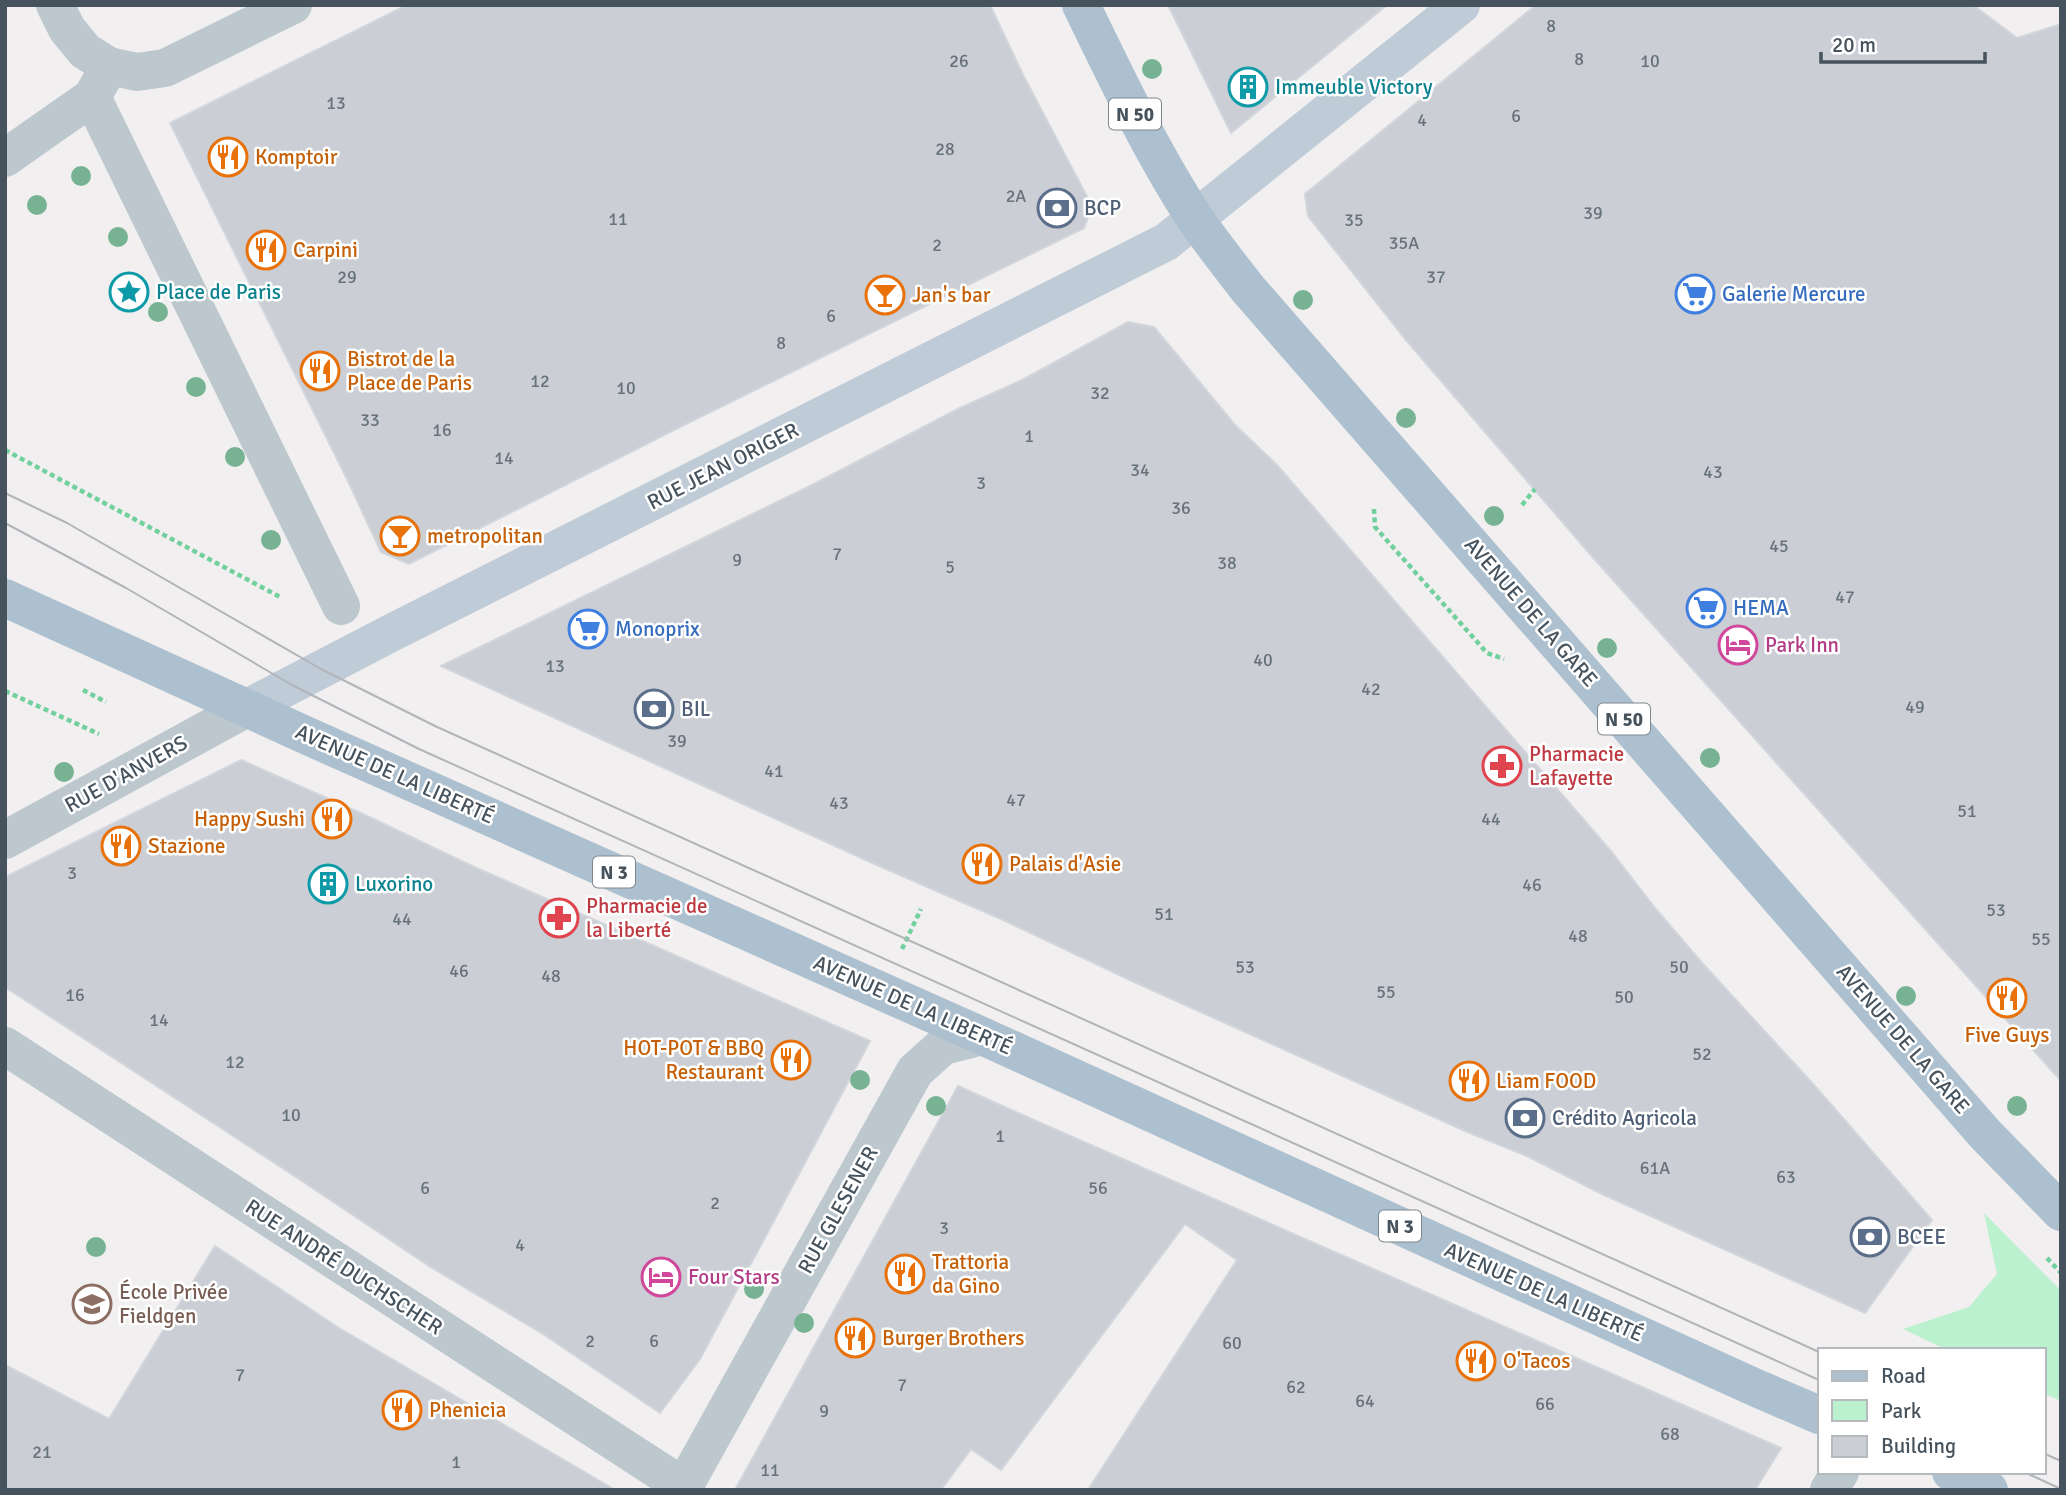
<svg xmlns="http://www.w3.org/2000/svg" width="2066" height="1495" viewBox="0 0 2066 1495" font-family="Signika,sans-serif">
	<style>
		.green { fill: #bbf1ce }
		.building { fill: #cbced4; stroke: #d2d5db; stroke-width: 2 }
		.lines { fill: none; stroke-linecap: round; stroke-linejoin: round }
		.path { stroke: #72d09e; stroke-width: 4.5; stroke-dasharray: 5 3.5; stroke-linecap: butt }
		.street { stroke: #bcc7ce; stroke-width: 38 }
		.secondary { stroke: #bfcbd6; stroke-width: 38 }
		.primary { stroke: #adc0cf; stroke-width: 38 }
		.tram { stroke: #b1b4b9; stroke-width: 2 }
		.tree { fill: #77b392 }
		.labels { text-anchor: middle; stroke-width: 5; stroke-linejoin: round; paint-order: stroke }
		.number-label { font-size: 18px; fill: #67727b }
		.shield { fill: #fff; stroke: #7e878e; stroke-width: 2 }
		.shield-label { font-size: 19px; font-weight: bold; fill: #46535d }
		.culture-label { font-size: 21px; fill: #0d838f; stroke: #fff; text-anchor: start }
		.food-label { font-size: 21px; fill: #c56008; stroke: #fff; text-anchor: start }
		.service-label { font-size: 21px; fill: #4e5e75; stroke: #fff; text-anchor: start }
		.shop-label { font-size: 21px; fill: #366cbe; stroke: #fff; text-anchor: start }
		.street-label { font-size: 21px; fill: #46535d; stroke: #fff }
		.hotel-label { font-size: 21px; fill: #b23c85; stroke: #fff; text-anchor: start }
		.health-label { font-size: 21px; fill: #be3a42; stroke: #fff; text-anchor: start }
		.education-label { font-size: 21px; fill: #785e54; stroke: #fff; text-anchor: start }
	</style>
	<rect width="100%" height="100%" fill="#f1efef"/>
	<path class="green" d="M1984,1213L2061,1291V1401L2043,1393V1350H1947L1903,1329L1969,1307L1997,1274Z"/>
	<g class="building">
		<path d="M407,5H990L1023,75L1092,206L1084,228L684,425L409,564L381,552L348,481L170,123Z"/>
		<path d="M1168,5H1387L1231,133Z"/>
		<path d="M1536,5H1973L2017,38L2061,24V1081L1589,553L1406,340L1308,216L1305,194Z"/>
		<path d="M1128,322L1154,327L1235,425L1276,464L1610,850L1655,908L1703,964L1814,1085L1932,1220L1865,1313L1602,1194L1529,1157L1465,1131L1132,981L1001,919L870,862L441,666L816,483L958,409L1024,379Z"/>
		<path d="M241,760L365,815L472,866L870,1041L700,1359L660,1413L543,1334L429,1266L296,1177L5,987V877Z"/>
		<path d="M958,1086L1000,1105L1781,1448L1755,1490H1088L1237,1260L1185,1224L1001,1470L971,1449L941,1490H735Z"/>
		<path d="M215,1246L339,1328L615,1490H5V1365L109,1419Z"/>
	</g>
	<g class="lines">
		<g class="path">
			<path d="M5,450L282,598"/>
			<path d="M1522,505L1535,489"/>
			<path d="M1374,509L1375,527L1487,653L1504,659"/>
			<path d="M83,690L106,702"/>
			<path d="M5,691L99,734"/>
			<path d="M902,949L921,909"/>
			<path d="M2047,1258L2061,1273"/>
		</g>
		<g class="street">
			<path d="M55,5L67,29L85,51L109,66L137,72L165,68L293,5"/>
			<path d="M92,97L341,606"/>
			<path d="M5,158L92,97L105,74"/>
			<path d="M5,840L247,708"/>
			<path d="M5,1046L684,1487"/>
			<path d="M682,1490L915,1071L943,1046L982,1036"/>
			<path d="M1829,1490L1840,1472"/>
		</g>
		<path class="secondary" d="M247,708L393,632L1166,242L1461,5"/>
		<g class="primary">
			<path d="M1081,5C1116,77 1152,153 1196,220C1212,243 1230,266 1248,289L1985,1134L2061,1212"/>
			<path d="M5,598L312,738L982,1036L1754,1387L1819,1415"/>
			<path d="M1951,1472L1989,1490"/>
		</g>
		<g class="tram">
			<path d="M5,493L67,523L321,669L435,726L1819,1352"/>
			<path d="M5,523L126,588L292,685L419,749L1819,1380"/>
			<path d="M2043,1453L2061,1461"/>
			<path d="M2024,1472L2061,1489"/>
		</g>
	</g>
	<g class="tree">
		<circle cx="1152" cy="69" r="10"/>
		<circle cx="81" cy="176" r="10"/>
		<circle cx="37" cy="205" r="10"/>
		<circle cx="118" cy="237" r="10"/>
		<circle cx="1303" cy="300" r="10"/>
		<circle cx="158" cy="312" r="10"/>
		<circle cx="196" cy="387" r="10"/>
		<circle cx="1406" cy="418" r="10"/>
		<circle cx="235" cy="457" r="10"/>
		<circle cx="1494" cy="516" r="10"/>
		<circle cx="271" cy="540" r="10"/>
		<circle cx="1607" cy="648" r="10"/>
		<circle cx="1710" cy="758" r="10"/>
		<circle cx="64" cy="772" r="10"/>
		<circle cx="1906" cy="996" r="10"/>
		<circle cx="860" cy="1080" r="10"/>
		<circle cx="936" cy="1106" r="10"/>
		<circle cx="2017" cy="1106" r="10"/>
		<circle cx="96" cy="1247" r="10"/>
		<circle cx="754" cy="1289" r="10"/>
		<circle cx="804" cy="1323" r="10"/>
	</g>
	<defs>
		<symbol id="building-ring" viewBox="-11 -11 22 22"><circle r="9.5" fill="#fff" stroke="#0f9aa8" stroke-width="1.5"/><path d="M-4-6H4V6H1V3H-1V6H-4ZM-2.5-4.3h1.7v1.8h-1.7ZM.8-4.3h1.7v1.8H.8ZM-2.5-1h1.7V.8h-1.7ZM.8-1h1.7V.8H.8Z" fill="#0f9aa8"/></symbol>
		<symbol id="restaurant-ring" viewBox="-11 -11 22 22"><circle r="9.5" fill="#fff" stroke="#e8710a" stroke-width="1.5"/><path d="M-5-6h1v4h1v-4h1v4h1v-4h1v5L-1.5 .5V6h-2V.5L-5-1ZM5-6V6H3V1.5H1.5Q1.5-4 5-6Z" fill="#e8710a"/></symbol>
		<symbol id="bank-ring" viewBox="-11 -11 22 22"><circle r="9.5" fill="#fff" stroke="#5c6f8a" stroke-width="1.5"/><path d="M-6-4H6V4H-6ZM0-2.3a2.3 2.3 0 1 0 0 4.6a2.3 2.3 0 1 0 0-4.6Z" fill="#5c6f8a"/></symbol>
		<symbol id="sight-ring" viewBox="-11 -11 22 22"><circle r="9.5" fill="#fff" stroke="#0f9aa8" stroke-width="1.5"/><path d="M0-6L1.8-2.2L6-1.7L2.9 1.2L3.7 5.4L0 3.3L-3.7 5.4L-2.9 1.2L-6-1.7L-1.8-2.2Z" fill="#0f9aa8"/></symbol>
		<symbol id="supermarket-ring" viewBox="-11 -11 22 22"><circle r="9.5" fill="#fff" stroke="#3f7fe0" stroke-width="1.5"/><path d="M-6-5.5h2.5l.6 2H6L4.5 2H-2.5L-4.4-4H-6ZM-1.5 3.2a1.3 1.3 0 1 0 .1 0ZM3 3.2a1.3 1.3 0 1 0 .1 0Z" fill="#3f7fe0"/></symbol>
		<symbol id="bar-ring" viewBox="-11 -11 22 22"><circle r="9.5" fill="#fff" stroke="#e8710a" stroke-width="1.5"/><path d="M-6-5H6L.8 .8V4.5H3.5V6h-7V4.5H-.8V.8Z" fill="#e8710a"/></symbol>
		<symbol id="hotel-ring" viewBox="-11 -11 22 22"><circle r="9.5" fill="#fff" stroke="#d1479c" stroke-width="1.5"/><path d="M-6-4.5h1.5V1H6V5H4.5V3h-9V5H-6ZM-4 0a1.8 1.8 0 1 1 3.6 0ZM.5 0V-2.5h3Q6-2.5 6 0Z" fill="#d1479c"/></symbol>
		<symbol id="pharmacy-ring" viewBox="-11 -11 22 22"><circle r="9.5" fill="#fff" stroke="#e0444e" stroke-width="1.5"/><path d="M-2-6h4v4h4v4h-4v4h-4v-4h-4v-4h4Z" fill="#e0444e"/></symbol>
		<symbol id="school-ring" viewBox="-11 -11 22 22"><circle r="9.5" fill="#fff" stroke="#8d6e63" stroke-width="1.5"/><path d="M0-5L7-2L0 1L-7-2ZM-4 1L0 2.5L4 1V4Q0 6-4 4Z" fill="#8d6e63"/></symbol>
	</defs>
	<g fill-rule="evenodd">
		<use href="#building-ring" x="1226" y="65" width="44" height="44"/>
		<use href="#restaurant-ring" x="206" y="135" width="44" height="44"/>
		<use href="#bank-ring" x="1035" y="186" width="44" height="44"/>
		<use href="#restaurant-ring" x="244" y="228" width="44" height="44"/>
		<use href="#sight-ring" x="107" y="270" width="44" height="44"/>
		<use href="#supermarket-ring" x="1673" y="272" width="44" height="44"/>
		<use href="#bar-ring" x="863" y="273" width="44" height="44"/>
		<use href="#restaurant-ring" x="298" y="349" width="44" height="44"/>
		<use href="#bar-ring" x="378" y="514" width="44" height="44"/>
		<use href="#supermarket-ring" x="1684" y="586" width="44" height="44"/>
		<use href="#supermarket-ring" x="566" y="607" width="44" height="44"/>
		<use href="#hotel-ring" x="1716" y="623" width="44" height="44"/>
		<use href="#bank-ring" x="632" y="687" width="44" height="44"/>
		<use href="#pharmacy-ring" x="1480" y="744" width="44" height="44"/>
		<use href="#restaurant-ring" x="310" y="797" width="44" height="44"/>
		<use href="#restaurant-ring" x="99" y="824" width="44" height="44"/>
		<use href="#restaurant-ring" x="960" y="842" width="44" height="44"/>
		<use href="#building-ring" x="306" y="862" width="44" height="44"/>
		<use href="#pharmacy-ring" x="537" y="896" width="44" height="44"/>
		<use href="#restaurant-ring" x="1985" y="976" width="44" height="44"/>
		<use href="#restaurant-ring" x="769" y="1038" width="44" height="44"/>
		<use href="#restaurant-ring" x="1447" y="1059" width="44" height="44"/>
		<use href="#bank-ring" x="1503" y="1096" width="44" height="44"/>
		<use href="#bank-ring" x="1848" y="1215" width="44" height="44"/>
		<use href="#restaurant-ring" x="883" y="1252" width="44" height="44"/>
		<use href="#hotel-ring" x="639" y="1255" width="44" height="44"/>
		<use href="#school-ring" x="70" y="1282" width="44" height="44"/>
		<use href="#restaurant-ring" x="833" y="1316" width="44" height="44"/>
		<use href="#restaurant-ring" x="1454" y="1339" width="44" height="44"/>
		<use href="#restaurant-ring" x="380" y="1388" width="44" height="44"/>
	</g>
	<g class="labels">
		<g class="number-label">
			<text x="1551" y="32">8</text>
			<text x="1579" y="65">8</text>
			<text x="959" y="67">26</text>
			<text x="1650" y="67">10</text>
			<text x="336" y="109">13</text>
			<text x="1516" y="122">6</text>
			<text x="1422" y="126">4</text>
			<text x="945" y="155">28</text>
			<text x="1016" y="202">2A</text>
			<text x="1593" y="219">39</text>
			<text x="618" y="225">11</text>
			<text x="1354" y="226">35</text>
			<text x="1404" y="249">35A</text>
			<text x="937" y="251">2</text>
			<text x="347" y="283">29</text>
			<text x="1436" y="283">37</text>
			<text x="831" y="322">6</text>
			<text x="781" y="349">8</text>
			<text x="540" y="387">12</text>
			<text x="626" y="394">10</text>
			<text x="1100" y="399">32</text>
			<text x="370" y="426">33</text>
			<text x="442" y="436">16</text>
			<text x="1029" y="442">1</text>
			<text x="504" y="464">14</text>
			<text x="1140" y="476">34</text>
			<text x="1713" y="478">43</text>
			<text x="981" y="489">3</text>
			<text x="1181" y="514">36</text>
			<text x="1779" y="552">45</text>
			<text x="837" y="560">7</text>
			<text x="737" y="566">9</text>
			<text x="1227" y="569">38</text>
			<text x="950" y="573">5</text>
			<text x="1845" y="603">47</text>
			<text x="1263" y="666">40</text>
			<text x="555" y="672">13</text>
			<text x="1371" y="695">42</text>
			<text x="1915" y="713">49</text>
			<text x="677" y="747">39</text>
			<text x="774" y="777">41</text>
			<text x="1016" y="806">47</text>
			<text x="839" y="809">43</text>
			<text x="1967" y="817">51</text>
			<text x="1491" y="825">44</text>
			<text x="72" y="879">3</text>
			<text x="1532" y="891">46</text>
			<text x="1996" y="916">53</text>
			<text x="1164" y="920">51</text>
			<text x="402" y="925">44</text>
			<text x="1578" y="942">48</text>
			<text x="2041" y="945">55</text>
			<text x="1245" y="973">53</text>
			<text x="1679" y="973">50</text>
			<text x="459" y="977">46</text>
			<text x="551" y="982">48</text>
			<text x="1386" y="998">55</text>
			<text x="75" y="1001">16</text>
			<text x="1624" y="1003">50</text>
			<text x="159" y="1026">14</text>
			<text x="1702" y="1060">52</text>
			<text x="235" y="1068">12</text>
			<text x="291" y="1121">10</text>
			<text x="1000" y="1142">1</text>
			<text x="1655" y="1174">61A</text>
			<text x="1786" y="1183">63</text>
			<text x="425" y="1194">6</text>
			<text x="1098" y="1194">56</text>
			<text x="715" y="1209">2</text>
			<text x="944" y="1234">3</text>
			<text x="520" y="1251">4</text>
			<text x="590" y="1347">2</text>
			<text x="654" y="1347">6</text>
			<text x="1232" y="1349">60</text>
			<text x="240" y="1381">7</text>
			<text x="902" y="1391">7</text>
			<text x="1296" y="1393">62</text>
			<text x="1365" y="1407">64</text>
			<text x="1545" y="1410">66</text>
			<text x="824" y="1417">9</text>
			<text x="1670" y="1440">68</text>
			<text x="42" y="1458">21</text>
			<text x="456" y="1468">1</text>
			<text x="770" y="1476">11</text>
		</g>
		<g class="shield">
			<rect x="1109" y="98.5" width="52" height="31" rx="5"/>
			<rect x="1598" y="703.5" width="52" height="31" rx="5"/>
			<rect x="593" y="856.5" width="42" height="31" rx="5"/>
			<rect x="1379" y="1210.5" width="42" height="31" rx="5"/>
		</g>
		<g class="shield-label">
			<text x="1135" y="121">N 50</text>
			<text x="1624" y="726">N 50</text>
			<text x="614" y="879">N 3</text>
			<text x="1400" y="1233">N 3</text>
		</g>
		<g class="culture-label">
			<text x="1275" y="94">Immeuble Victory</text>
			<text x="156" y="299">Place de Paris</text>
			<text x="355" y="891">Luxorino</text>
		</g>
		<g class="food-label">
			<text x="255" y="164">Komptoir</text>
			<text x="293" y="257">Carpini</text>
			<text x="912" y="302">Jan's bar</text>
			<text x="347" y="366">Bistrot de la<tspan x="347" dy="24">Place de Paris</tspan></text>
			<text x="427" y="543">metropolitan</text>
			<text x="305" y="826" text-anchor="end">Happy Sushi</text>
			<text x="148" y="853">Stazione</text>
			<text x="1009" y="871">Palais d'Asie</text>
			<text x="2007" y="1042" text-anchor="middle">Five Guys</text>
			<text x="764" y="1055" text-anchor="end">HOT-POT &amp; BBQ<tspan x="764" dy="24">Restaurant</tspan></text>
			<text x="1496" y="1088">Liam FOOD</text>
			<text x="932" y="1269">Trattoria<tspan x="932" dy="24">da Gino</tspan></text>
			<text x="882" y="1345">Burger Brothers</text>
			<text x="1503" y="1368">O'Tacos</text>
			<text x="429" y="1417">Phenicia</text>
		</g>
		<g class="service-label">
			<text x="1084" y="215">BCP</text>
			<text x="681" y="716">BIL</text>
			<text x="1552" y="1125">Crédito Agricola</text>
			<text x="1897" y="1244">BCEE</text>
		</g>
		<g class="shop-label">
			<text x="1722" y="301">Galerie Mercure</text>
			<text x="1733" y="615">HEMA</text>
			<text x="615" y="636">Monoprix</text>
		</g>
		<g class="street-label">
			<text transform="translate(723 466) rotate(-27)" y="7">RUE JEAN ORIGER</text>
			<text transform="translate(1531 612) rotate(49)" y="7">AVENUE DE LA GARE</text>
			<text transform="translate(126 774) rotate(-29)" y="7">RUE D'ANVERS</text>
			<text transform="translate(395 774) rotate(24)" y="7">AVENUE DE LA LIBERTÉ</text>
			<text transform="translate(913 1005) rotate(24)" y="7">AVENUE DE LA LIBERTÉ</text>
			<text transform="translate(1903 1039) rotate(49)" y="7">AVENUE DE LA GARE</text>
			<text transform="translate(838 1210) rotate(-61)" y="7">RUE GLESENER</text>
			<text transform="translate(344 1267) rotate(33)" y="7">RUE ANDRÉ DUCHSCHER</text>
			<text transform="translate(1544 1292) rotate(24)" y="7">AVENUE DE LA LIBERTÉ</text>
		</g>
		<g class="hotel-label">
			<text x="1765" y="652">Park Inn</text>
			<text x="688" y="1284">Four Stars</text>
		</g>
		<g class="health-label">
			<text x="1529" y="761">Pharmacie<tspan x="1529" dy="24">Lafayette</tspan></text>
			<text x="586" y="913">Pharmacie de<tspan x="586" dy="24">la Liberté</tspan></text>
		</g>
		<g class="education-label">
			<text x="119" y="1299">École Privée<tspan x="119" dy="24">Fieldgen</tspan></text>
		</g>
	</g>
	<rect width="2066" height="1495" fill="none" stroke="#46535d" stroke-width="14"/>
	<rect x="1818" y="1348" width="228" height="126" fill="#ffffff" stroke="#b5babe" stroke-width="2"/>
	<rect x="1832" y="1371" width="35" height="10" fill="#adc0cf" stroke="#b5babe" stroke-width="2"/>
	<text x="1881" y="1383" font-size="21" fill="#46535d">Road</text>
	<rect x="1832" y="1400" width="35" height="21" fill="#bbf1ce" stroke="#b5babe" stroke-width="2"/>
	<text x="1881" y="1418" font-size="21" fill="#46535d">Park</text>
	<rect x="1832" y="1436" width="35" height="21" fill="#cbced4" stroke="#b5babe" stroke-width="2"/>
	<text x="1881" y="1453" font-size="21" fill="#46535d">Building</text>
	<path d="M1821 52v10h164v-10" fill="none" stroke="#46535d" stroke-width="3.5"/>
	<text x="1832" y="52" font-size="21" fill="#46535d" stroke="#ffffff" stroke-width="5" paint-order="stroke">20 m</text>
</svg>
